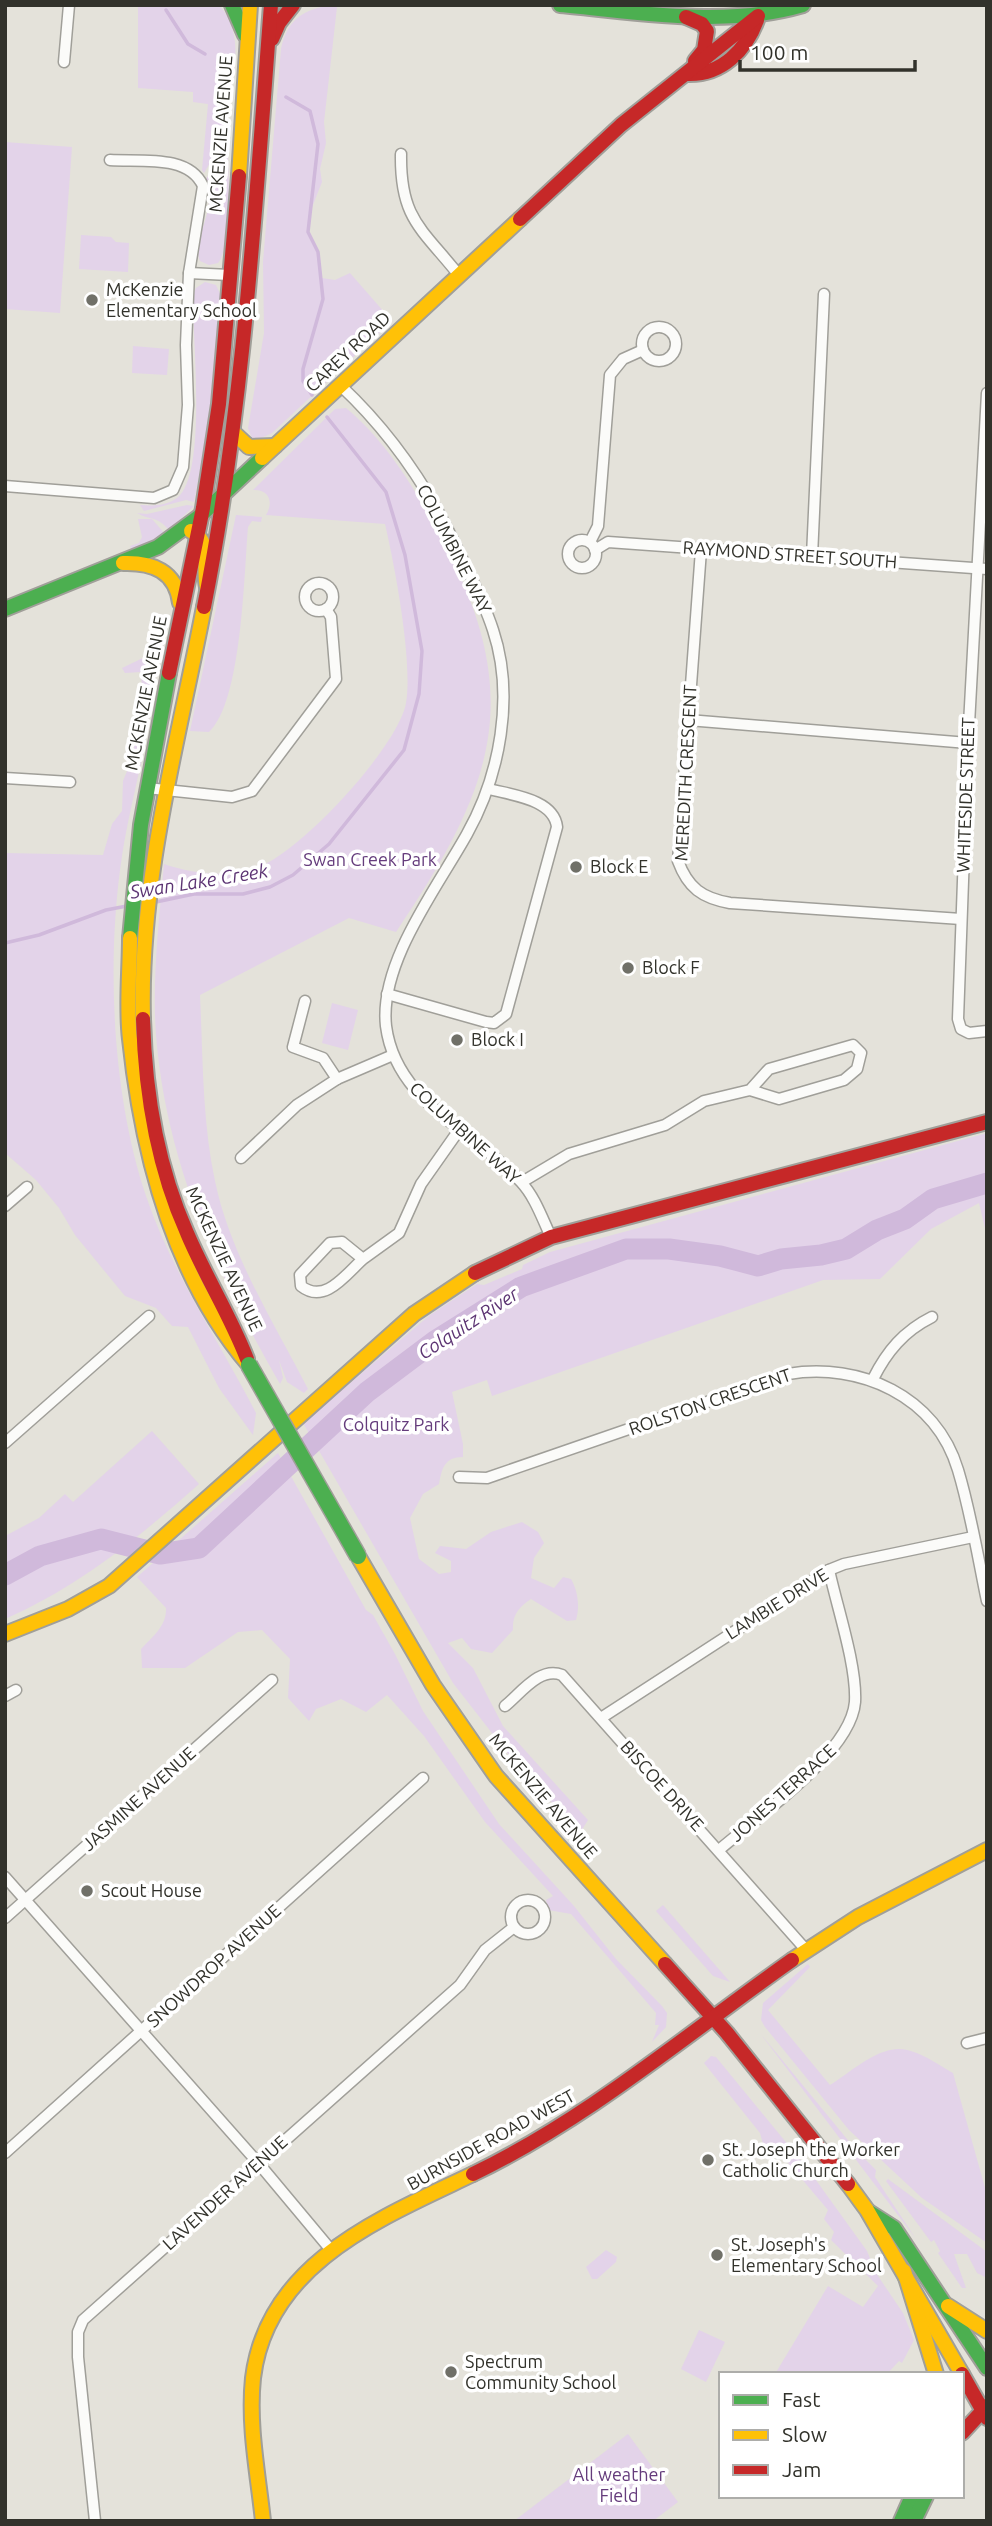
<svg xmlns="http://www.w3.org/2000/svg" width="992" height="2526" viewBox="0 0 992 2526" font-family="Ubuntu,sans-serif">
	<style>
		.green { fill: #e3d3e9 }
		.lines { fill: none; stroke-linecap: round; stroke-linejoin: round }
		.stream { stroke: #d0b9db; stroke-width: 3.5 }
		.river { stroke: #d0b9db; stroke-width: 21 }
		.street-casing { stroke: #a09f99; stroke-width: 13 }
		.fast-casing { stroke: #a09f99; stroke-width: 18 }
		.slow-casing { stroke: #a09f99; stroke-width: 18 }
		.jam-casing { stroke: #a09f99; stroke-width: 18 }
		.street { stroke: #fbfbf9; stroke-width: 10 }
		.fast { stroke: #4caf50; stroke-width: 14 }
		.slow { stroke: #ffc107; stroke-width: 14 }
		.jam { stroke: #c62828; stroke-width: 14 }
		.fast-bridge-casing { stroke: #a09f99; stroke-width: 19; stroke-linecap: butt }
		.fast-bridge { stroke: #4caf50; stroke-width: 16 }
		.poi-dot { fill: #707068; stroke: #fff; stroke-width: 2.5 }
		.labels { text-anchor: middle; stroke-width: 7; stroke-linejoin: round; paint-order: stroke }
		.street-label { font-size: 18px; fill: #32322b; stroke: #fff }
		.poi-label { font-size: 18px; fill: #32322b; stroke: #fff; text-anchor: start }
		.park-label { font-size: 18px; fill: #653c7c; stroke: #fff }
		.water-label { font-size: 19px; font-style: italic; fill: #5c3473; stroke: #fff }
	</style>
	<rect width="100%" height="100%" fill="#e4e2da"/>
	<g class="green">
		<path d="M138,5H219C250,39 229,89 223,128L224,139L204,173L202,170L208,104L193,102V92L138,88Z"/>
		<path d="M326,6L337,7L324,122L326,143L320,169L322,182L309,215L308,232L318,252L322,278L335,280L350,273L392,321L272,433L257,440L252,438L248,428L264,333L263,262L281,49C287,22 300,11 326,6Z"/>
		<path d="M5,142L72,147L60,313L5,309Z"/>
		<path d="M227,142C229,164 232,248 218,263L209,265L200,261C190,239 220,208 205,181Z"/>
		<path d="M81,235L111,237L116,242L129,243L128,272L79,269Z"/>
		<path d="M205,282L216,285L221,296L207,434L194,502L186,500L144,511L140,505C152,506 166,506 177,498C208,474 192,334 193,295L196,288Z"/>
		<path d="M133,346L169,349L167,375L132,373Z"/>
		<path d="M346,408C384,439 414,487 437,530C528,695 496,783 396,932L349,918L200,995C203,1057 202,1120 215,1181C230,1254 274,1323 308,1389L304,1393L287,1382L279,1360L283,1378L280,1384C217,1275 166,1162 156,1035C152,978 159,921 164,864C190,873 221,877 248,871C293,862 398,748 406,703C413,662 395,567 385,524L266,515C274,502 269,489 253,490L335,409Z"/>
		<path d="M187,505L194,506L169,530C156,515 151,521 137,513L147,514Z"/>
		<path d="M236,515L262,517L261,522L252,521L248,527C244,573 242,702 209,732L190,731Z"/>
		<path d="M138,519H152L165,534L132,550L130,546L139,543L142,537Z"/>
		<path d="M147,656L156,658C151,686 150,714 145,742C138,780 128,817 122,856C106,961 112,1095 146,1196C172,1273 219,1341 256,1413L253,1435L219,1388L188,1327L172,1326L156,1308L125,1296L75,1235L59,1208L36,1180L5,1153V853L103,855L112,824L122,811L123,781L132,759L142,690L141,672L125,673L122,668Z"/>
		<path d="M332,1003L358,1010L348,1050L322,1043Z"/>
		<path d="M987,1133V1237L979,1203L931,1229L880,1279L823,1280L492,1396L487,1380L452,1392L463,1444V1457C444,1457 442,1469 439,1484L423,1494L410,1518L419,1559L439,1574L451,1572V1561L435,1553L440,1546L466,1549L491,1532L522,1522L538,1532L544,1543L534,1558L531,1578L554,1588L563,1577L571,1579C578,1591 580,1607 576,1620L567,1621L531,1599C519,1607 512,1615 513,1630L492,1653L471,1649L462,1638L448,1643L473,1668L503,1726L588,1820L580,1833L516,1764L453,1683L303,1423L430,1315L477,1284L484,1285L522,1269L523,1265L550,1252Z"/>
		<path d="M152,1431L199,1484C138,1538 80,1586 5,1619V1536L39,1518L65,1494L73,1502Z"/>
		<path d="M278,1453L366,1610L373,1615L395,1654L423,1711L499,1824L574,1906L616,1959L662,2006L667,2013L666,2027L652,2042L659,2025H655L656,2013L571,1914L548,1910L546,1900L553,1896L485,1822L424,1736L387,1695L366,1712L341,1699L316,1709L309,1721L288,1698L290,1659L262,1630L238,1632L185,1668H142L141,1649C152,1637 167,1626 166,1608L137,1577Z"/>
		<path d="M663,1905L730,1982L713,1976L656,1911Z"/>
		<path d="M808,1964L810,1967L768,2010L830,2085C850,2073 873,2050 898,2049C915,2048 939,2065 953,2073L987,2195V2243L922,2198L849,2130L765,2027L761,2020L763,2003Z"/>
		<path d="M760,2033L856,2150L876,2170L875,2177L916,2239Z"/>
		<path d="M711,2056L716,2057L808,2169L867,2251L876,2273L903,2313L914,2340L902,2363L899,2361L887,2374H775L828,2286L863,2307L878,2286L831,2240L834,2232L824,2219L828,2210L773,2145L765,2151L760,2133L704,2063Z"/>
		<path d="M888,2179L987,2252V2278L977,2273L967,2254H954L966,2288H962L938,2253L940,2251L934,2240L931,2242L886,2181Z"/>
		<path d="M606,2250L617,2257L616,2262L597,2279H592L586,2267Z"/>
		<path d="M699,2330L725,2342L706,2382L681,2369Z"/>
		<path d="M628,2434L678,2502L653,2521H514Z"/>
	</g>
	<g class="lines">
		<g class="stream">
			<path d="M166,10L188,44L205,54"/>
			<path d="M286,97L310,111L318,144L308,232L318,252L323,299L303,369V381L312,395"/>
			<path d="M156,902L194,894H243L270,887L293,875L329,844L404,750L419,694L422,651L405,555L386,492L327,417"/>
			<path d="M5,943L39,935L106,910L127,906"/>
		</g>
		<path class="river" d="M5,1575L40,1556L101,1539L160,1554L199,1548L367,1392L435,1341L521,1287L626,1249H669L720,1256L758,1266L781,1259L821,1255L846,1249L877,1230L905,1219L933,1199L987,1183"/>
		<defs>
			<g id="street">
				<path d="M64,62L69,5"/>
				<path d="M401,154C400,218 421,228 458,274"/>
				<path d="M189,273L229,275"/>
				<circle cx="659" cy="344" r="17"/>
				<path d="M341,386C390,432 428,487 457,548C470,575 484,602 493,630C515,696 500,775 467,834C437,888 379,963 386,1026C396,1103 474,1130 521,1182C535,1197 542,1218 551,1237"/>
				<path d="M987,393L968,743L958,1019L961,1029L969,1033L987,1031"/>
				<path d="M5,486L154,498L173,490L183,467L188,405L186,345L189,273L203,186C189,154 140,162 110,160"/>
				<circle cx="582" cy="554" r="14"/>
				<path d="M590,542L598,526L610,375L623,359L643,350"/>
				<path d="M595,550L608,542L987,569"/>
				<path d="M701,550L678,861C688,888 702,898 730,903L961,919"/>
				<path d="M812,556L824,294"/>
				<circle cx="319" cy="597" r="14"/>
				<path d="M688,720L968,743"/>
				<path d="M5,778L70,782"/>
				<path d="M147,788L232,797L252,791L336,679L331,617L326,609"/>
				<path d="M387,994L486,1022L494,1023L506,1014L557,827C554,799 511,795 489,789"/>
				<path d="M305,1001L293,1047L323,1058L337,1079"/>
				<path d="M241,1158L297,1105L337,1079L393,1055"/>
				<path d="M522,1182L569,1154L665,1125L704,1101L750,1090L779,1099L844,1080L857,1069L861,1053L853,1045L769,1069L750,1090"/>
				<path d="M5,1206L27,1187"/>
				<path d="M363,1259L342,1242L330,1243L300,1275L301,1286C325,1305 346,1274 363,1259L399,1233L421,1184L459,1130"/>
				<path d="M873,1379C887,1351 904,1331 932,1317"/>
				<path d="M5,1443L149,1316"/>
				<path d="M459,1477L487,1478L788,1374C860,1362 936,1396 958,1470C971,1513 978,1558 987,1601"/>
				<path d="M5,1696L16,1690"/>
				<path d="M505,1706C521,1693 540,1666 562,1675L807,1951"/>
				<path d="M601,1718L829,1570L844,1564L973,1537"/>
				<path d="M719,1850C757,1817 851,1753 855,1702C857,1666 837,1607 829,1570"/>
				<path d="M5,1877L260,2165L331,2250"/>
				<circle cx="528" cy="1917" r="17"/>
				<path d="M5,1918L272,1680"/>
				<path d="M967,2043L987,2038"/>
				<path d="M5,2153L423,1778"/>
				<path d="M95,2521L78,2357V2332L83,2320L460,1985L485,1950L514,1927"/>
			</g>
			<g id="fast">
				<path d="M232,5L245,35"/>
				<path d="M560,5C640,12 724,28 803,5"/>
				<path d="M5,609L158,547L200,516L262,458"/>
				<path d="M130,938L141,825L169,673"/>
				<path d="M869,2212L894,2228L987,2368"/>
				<path d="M901,2521L912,2496"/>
				<path d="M914,2521L926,2496"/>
			</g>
			<g id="slow">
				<path d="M239,176L250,5"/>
				<path d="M235,434L249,447L275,446"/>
				<path d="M262,458L520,219"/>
				<path d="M191,531C213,542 202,567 207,587"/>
				<path d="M123,563C152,562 176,571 180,603"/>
				<path d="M130,938C130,971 126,1006 130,1039C142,1153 173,1276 249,1365"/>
				<path d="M143,1019C139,880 178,742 204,607"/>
				<path d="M358,1556L433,1685L496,1776L665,1964"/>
				<path d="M5,1634L68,1609L109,1586L414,1314L475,1273"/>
				<path d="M792,1960L858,1917L987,1850"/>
				<path d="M848,2184L867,2210L962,2374"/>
				<path d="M904,2271L936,2374"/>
				<path d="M948,2306L987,2331"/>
				<path d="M263,2521C258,2474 248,2425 253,2378C267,2263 381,2218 473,2174"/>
			</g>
			<g id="jam">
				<path d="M686,17L702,24L707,31L704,50L695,61"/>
				<path d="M272,39L279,23L293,5"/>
				<path d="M688,74C722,75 746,50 757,20"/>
				<path d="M520,219L621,125L758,16"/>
				<path d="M204,607C244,405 255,209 271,5"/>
				<path d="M169,673L203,508L219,404L239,176"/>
				<path d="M143,1019C145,1092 157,1166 187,1233C205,1276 230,1315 247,1359"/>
				<path d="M475,1273L551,1237L987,1122"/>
				<path d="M665,1964L727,2033L848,2184"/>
				<path d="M473,2174C589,2118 687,2034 792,1960"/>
				<path d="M962,2374L987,2418"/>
				<path d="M962,2433L987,2406"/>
			</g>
		</defs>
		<use href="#street" class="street-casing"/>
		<use href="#fast" class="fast-casing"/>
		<use href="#slow" class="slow-casing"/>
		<use href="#jam" class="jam-casing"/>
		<use href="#street" class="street"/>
		<use href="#fast" class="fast"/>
		<use href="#slow" class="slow"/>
		<use href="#jam" class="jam"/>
		<defs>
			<path id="fast-bridge" d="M249,1365L358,1556"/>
		</defs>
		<use href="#fast-bridge" class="fast-bridge-casing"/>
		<use href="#fast-bridge" class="fast-bridge"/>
	</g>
	<g class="poi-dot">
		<circle cx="92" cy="300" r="7"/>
		<circle cx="576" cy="867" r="7"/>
		<circle cx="628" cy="968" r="7"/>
		<circle cx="457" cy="1040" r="7"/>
		<circle cx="87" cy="1891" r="7"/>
		<circle cx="708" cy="2160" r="7"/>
		<circle cx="717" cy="2255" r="7"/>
		<circle cx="451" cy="2372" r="7"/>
	</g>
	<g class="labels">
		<g class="street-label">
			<text transform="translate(221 134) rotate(-86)" y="6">MCKENZIE AVENUE</text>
			<text transform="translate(348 352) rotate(-43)" y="6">CAREY ROAD</text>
			<text transform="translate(454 549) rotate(63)" y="6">COLUMBINE WAY</text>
			<text transform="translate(790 555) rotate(4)" y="6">RAYMOND STREET SOUTH</text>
			<text transform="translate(146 693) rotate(-79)" y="6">MCKENZIE AVENUE</text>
			<text transform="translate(686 773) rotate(-87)" y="6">MEREDITH CRESCENT</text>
			<text transform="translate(966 795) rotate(-88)" y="6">WHITESIDE STREET</text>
			<text transform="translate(465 1133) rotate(42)" y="6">COLUMBINE WAY</text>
			<text transform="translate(224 1259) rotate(65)" y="6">MCKENZIE AVENUE</text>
			<text transform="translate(710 1402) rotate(-19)" y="6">ROLSTON CRESCENT</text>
			<text transform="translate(777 1604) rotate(-32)" y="6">LAMBIE DRIVE</text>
			<text transform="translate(662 1786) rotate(48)" y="6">BISCOE DRIVE</text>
			<text transform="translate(783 1793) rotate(-42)" y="6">JONES TERRACE</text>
			<text transform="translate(543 1796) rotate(50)" y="6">MCKENZIE AVENUE</text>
			<text transform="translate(139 1799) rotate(-42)" y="6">JASMINE AVENUE</text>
			<text transform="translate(214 1966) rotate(-42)" y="6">SNOWDROP AVENUE</text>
			<text transform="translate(491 2140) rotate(-29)" y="6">BURNSIDE ROAD WEST</text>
			<text transform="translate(225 2193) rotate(-42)" y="6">LAVENDER AVENUE</text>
		</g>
		<g class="poi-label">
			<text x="106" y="296">McKenzie<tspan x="106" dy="21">Elementary School</tspan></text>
			<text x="590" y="873">Block E</text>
			<text x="642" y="974">Block F</text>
			<text x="471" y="1046">Block I</text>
			<text x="101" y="1897">Scout House</text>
			<text x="722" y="2156">St. Joseph the Worker<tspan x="722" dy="21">Catholic Church</tspan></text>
			<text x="731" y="2251">St. Joseph's<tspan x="731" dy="21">Elementary School</tspan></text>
			<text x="465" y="2368">Spectrum<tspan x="465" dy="21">Community School</tspan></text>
		</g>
		<g class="park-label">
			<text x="370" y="866">Swan Creek Park</text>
			<text x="396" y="1431">Colquitz Park</text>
			<text x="619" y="2481">All weather<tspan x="619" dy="21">Field</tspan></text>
		</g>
		<g class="water-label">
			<text transform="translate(199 881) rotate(-9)" y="7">Swan Lake Creek</text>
			<text transform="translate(468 1323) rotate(-33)" y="7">Colquitz River</text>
		</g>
	</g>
	<rect width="992" height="2526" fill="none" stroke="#32322b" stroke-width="14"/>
	<rect x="719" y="2372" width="245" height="126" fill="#ffffff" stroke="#adadaa" stroke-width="2"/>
	<rect x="733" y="2395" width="35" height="10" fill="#4caf50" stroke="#adadaa" stroke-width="2"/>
	<text x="782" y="2407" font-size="21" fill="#32322b">Fast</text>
	<rect x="733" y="2430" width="35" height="10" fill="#ffc107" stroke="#adadaa" stroke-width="2"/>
	<text x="782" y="2442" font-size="21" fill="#32322b">Slow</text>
	<rect x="733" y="2465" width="35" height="10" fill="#c62828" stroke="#adadaa" stroke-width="2"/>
	<text x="782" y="2477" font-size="21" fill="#32322b">Jam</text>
	<path d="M740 60v10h175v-10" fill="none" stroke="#32322b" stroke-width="3.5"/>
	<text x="750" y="60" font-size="21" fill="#32322b" stroke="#ffffff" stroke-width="5" paint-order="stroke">100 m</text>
</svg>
